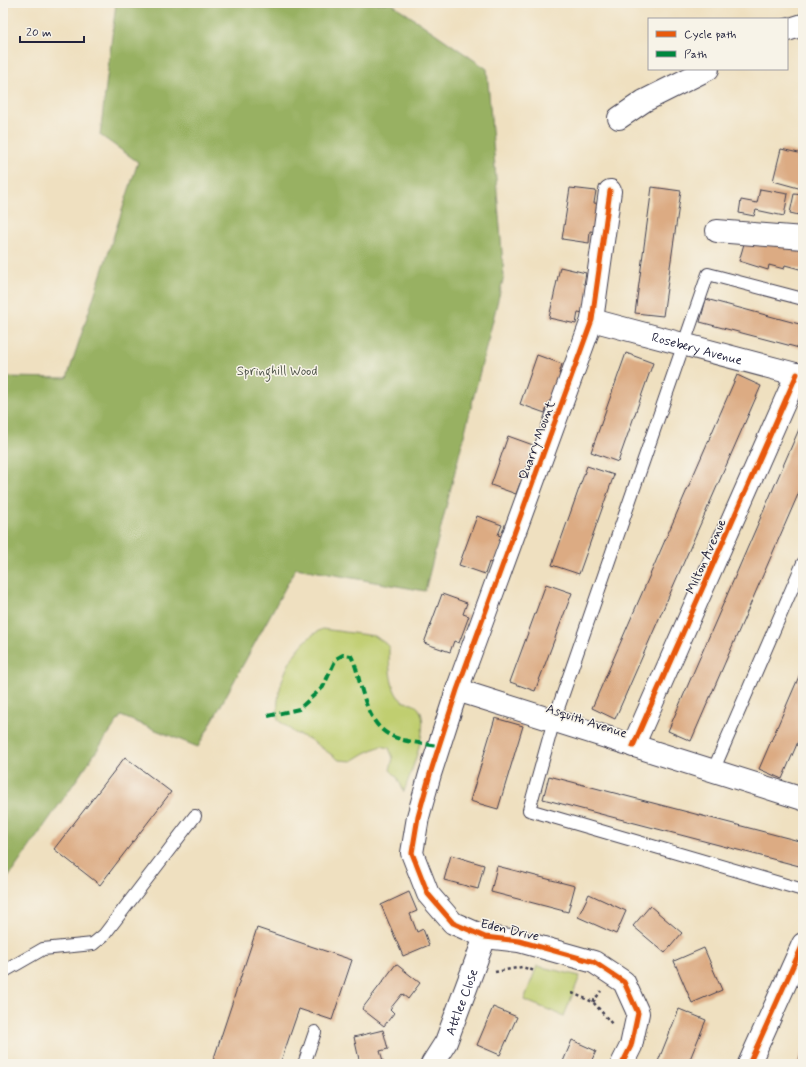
<svg xmlns="http://www.w3.org/2000/svg" width="806" height="1067" viewBox="0 0 806 1067" font-family="Mynerve,sans-serif">
	<style>
		.green { fill: #c0ce70; stroke: #717856 }
		.forest { fill: #98b162; stroke: #5d6a4e }
		.building { fill: #dcab83 }
		.lines { fill: none; stroke-linecap: round; stroke-linejoin: round }
		.lane-casing { stroke: #413e4f; stroke-width: 14 }
		.street-casing { stroke: #413e4f; stroke-width: 24 }
		.path { stroke: #413e4f; stroke-width: 2.5; stroke-dasharray: 3 3; stroke-linecap: butt }
		.lane { stroke: #fff; stroke-width: 12 }
		.street { stroke: #fff; stroke-width: 22 }
		.quiet { stroke: #00873e; stroke-width: 4; stroke-dasharray: 8 4; stroke-linecap: butt }
		.cycleway-casing { stroke: #f7f3e8; stroke-width: 8 }
		.cycleway { stroke: #e8590c; stroke-width: 5 }
		.labels { text-anchor: middle; stroke-width: 3; stroke-linejoin: round; paint-order: stroke }
		.street-label { font-size: 13px; fill: #22223b; stroke: #f7f3e8 }
		.park-label { font-size: 13px; fill: #51564b; stroke: #f7f3e8 }
	</style>
	<rect width="100%" height="100%" fill="#f7f3e8"/>
	<filter id="ink" filterUnits="userSpaceOnUse"><feTurbulence type="fractalNoise" baseFrequency=".025" numOctaves="2"/><feDisplacementMap in="SourceGraphic" scale="8" xChannelSelector="R" yChannelSelector="G"/><feConvolveMatrix kernelMatrix="1 2 1 2 8 2 1 2 1" color-interpolation-filters="sRGB"/></filter>
	<filter id="wash" filterUnits="userSpaceOnUse"><feTurbulence type="fractalNoise" baseFrequency=".012" numOctaves="4" result="noise"/><feDisplacementMap in="SourceGraphic" scale="16" xChannelSelector="R" yChannelSelector="G"/><feGaussianBlur stdDeviation="0.9" result="paint"/><feColorMatrix in="noise" values="0 0 0 0 0 0 0 0 0 0 0 0 0 0 0 0 0 1.4 0 .05"/><feComposite in="paint" operator="in"/></filter>
	<g filter="url(#wash)">
		<rect width="100%" height="100%" fill="#efe0c0"/>
		<g class="green">
			<path d="M322,629L375,636L389,646C389,661 389,693 403,701C408,704 415,703 419,709C431,726 410,773 404,792L397,777L390,770L393,758L389,748L381,746L365,753L352,761L339,760L309,739L295,733L278,720C274,687 291,645 322,629Z"/>
			<path d="M537,966L580,976L564,1016L524,1000Z"/>
		</g>
		<path class="forest" d="M116,3H391L487,69L504,276L425,591L296,568L198,747L121,716L3,885V377L67,378L138,162L100,135Z"/>
		<g id="blocks">
			<g class="building">
				<path d="M781,149L803,154L802,189L773,181Z"/>
				<path d="M652,187L681,191L663,316L635,313Z"/>
				<path d="M570,188L596,191L594,203L601,204L597,232L590,231L589,243L562,239Z"/>
				<path d="M760,189L788,194L784,216L756,210L754,216L739,213L741,200L757,203Z"/>
				<path d="M794,194L803,195V216L790,213Z"/>
				<path d="M746,237L803,248V270L785,265L784,269L769,265L768,270L739,261Z"/>
				<path d="M560,267L586,273L584,284L590,285L584,313L578,312L576,324L549,318Z"/>
				<path d="M706,299L803,325V349L700,322Z"/>
				<path d="M626,353L653,363L618,462L591,452Z"/>
				<path d="M537,355L562,364L559,374L564,376L555,403L549,401L545,413L520,404Z"/>
				<path d="M737,375L761,386L615,719L592,708Z"/>
				<path d="M803,420V483L691,741L668,731Z"/>
				<path d="M508,436L533,445L529,456L535,458L526,485L520,483L516,494L491,485Z"/>
				<path d="M587,466L614,475L579,574L552,565Z"/>
				<path d="M477,516L502,525L498,535L504,537L495,564L489,562L485,574L459,565Z"/>
				<path d="M546,584L572,593L535,691L510,682Z"/>
				<path d="M442,594L467,603L463,614L469,616L459,643L454,641L450,652L424,643Z"/>
				<path d="M803,667V730L782,779L759,769Z"/>
				<path d="M495,718L523,726L498,809L470,801Z"/>
				<path d="M125,757L171,792L100,885L54,849Z"/>
				<path d="M549,776L803,842V867L543,799Z"/>
				<path d="M451,855L484,865L478,889L444,880Z"/>
				<path d="M497,866L575,886L568,912L491,892Z"/>
				<path d="M409,892L417,911L410,914L417,932L423,929L429,945L403,956L381,905Z"/>
				<path d="M589,894L626,911L616,934L578,917Z"/>
				<path d="M650,906L682,933L665,953L633,926Z"/>
				<path d="M257,928L352,960L332,1020L299,1009L280,1064H212Z"/>
				<path d="M704,948L722,990L692,1003L674,961Z"/>
				<path d="M396,964L420,983L408,999L402,994L390,1009L394,1013L384,1026L362,1009Z"/>
				<path d="M493,1007L517,1017L500,1055L477,1045Z"/>
				<path d="M679,1009L706,1020L688,1064H657Z"/>
				<path d="M383,1030L388,1049L380,1051L384,1064H360L354,1037Z"/>
				<path d="M572,1040L596,1051L590,1064H562Z"/>
				<path d="M803,1049V1064H797Z"/>
			</g>
		</g>
	</g>
	<g filter="url(#ink)">
		<use href="#blocks" fill-opacity="0" stroke="#413e4f" stroke-width="1"/>
		<g class="lines">
			<defs>
				<g id="lane">
					<path d="M803,299L708,274L554,720L529,810L803,890"/>
					<path d="M713,771L803,563"/>
					<path d="M3,972L43,949L93,944L104,935L195,816"/>
					<path d="M304,1064L315,1032"/>
				</g>
				<g id="street">
					<path d="M787,30L803,25"/>
					<path d="M619,118L644,101L708,69"/>
					<path d="M610,191L592,320L457,690L430,774L418,817L412,853L428,894L453,923L485,937L519,941L594,962L624,982L638,1013L631,1046L622,1064"/>
					<path d="M717,231L803,238"/>
					<path id="s1" d="M592,320L803,376"/>
					<path d="M457,690L803,799"/>
					<path d="M633,746L797,374"/>
					<path id="s2" d="M432,1064L446,1042L485,937"/>
					<path d="M749,1064L803,944"/>
				</g>
			</defs>
			<use href="#lane" class="lane-casing"/>
			<use href="#street" class="street-casing"/>
			<g class="path">
				<path d="M495,972L522,967L535,971"/>
				<path d="M572,993L593,1002L613,1025"/>
				<path d="M593,1002L601,991"/>
			</g>
			<use href="#lane" class="lane"/>
			<use href="#street" class="street"/>
			<path class="quiet" d="M268,716L299,709L323,687L336,659L343,655L351,656C357,667 358,678 362,691C376,740 393,739 438,746"/>
			<defs>
				<g id="cycleway">
					<path d="M610,191L592,320L457,690L430,774L418,817L412,853L428,894L453,923L485,937L519,941L594,962L624,982L638,1013L631,1046L622,1064"/>
					<path d="M633,746L797,374"/>
					<path d="M749,1064L803,944"/>
				</g>
			</defs>
			<use href="#cycleway" class="cycleway-casing"/>
			<use href="#cycleway" class="cycleway"/>
		</g>
	</g>
	<g class="labels">
		<g class="street-label">
			<text dy="5" stroke="none"><textPath href="#s1" startOffset="109">Rosebery Avenue</textPath></text>
			<text transform="translate(536 440) rotate(-70)" y="5">Quarry Mount</text>
			<text transform="translate(705 556) rotate(-66)" y="5">Milton Avenue</text>
			<text transform="translate(587 720) rotate(18)" y="5">Asquith Avenue</text>
			<text transform="translate(510 929) rotate(13)" y="5">Eden Drive</text>
			<text dy="5" stroke="none"><textPath href="#s2" startOffset="69">Attlee Close</textPath></text>
		</g>
		<g class="park-label">
			<text x="277" y="375">Springhill Wood</text>
		</g>
	</g>
	<rect width="806" height="1067" fill="none" stroke="#f7f3e8" stroke-width="16"/>
	<rect x="648" y="18" width="140" height="52" fill="#f7f3e8" stroke="#a29fa3"/>
	<rect x="656" y="31" width="20" height="6" fill="#e8590c" stroke="#a29fa3"/>
	<text x="684" y="38" font-size="12" fill="#22223b">Cycle path</text>
	<rect x="656" y="51" width="20" height="6" fill="#00873e" stroke="#a29fa3"/>
	<text x="684" y="58" font-size="12" fill="#22223b">Path</text>
	<path d="M20 36v6h64v-6" fill="none" stroke="#22223b" stroke-width="2"/>
	<text x="26" y="36" font-size="12" fill="#22223b" stroke="#f7f3e8" stroke-width="3" paint-order="stroke">20 m</text>
</svg>
